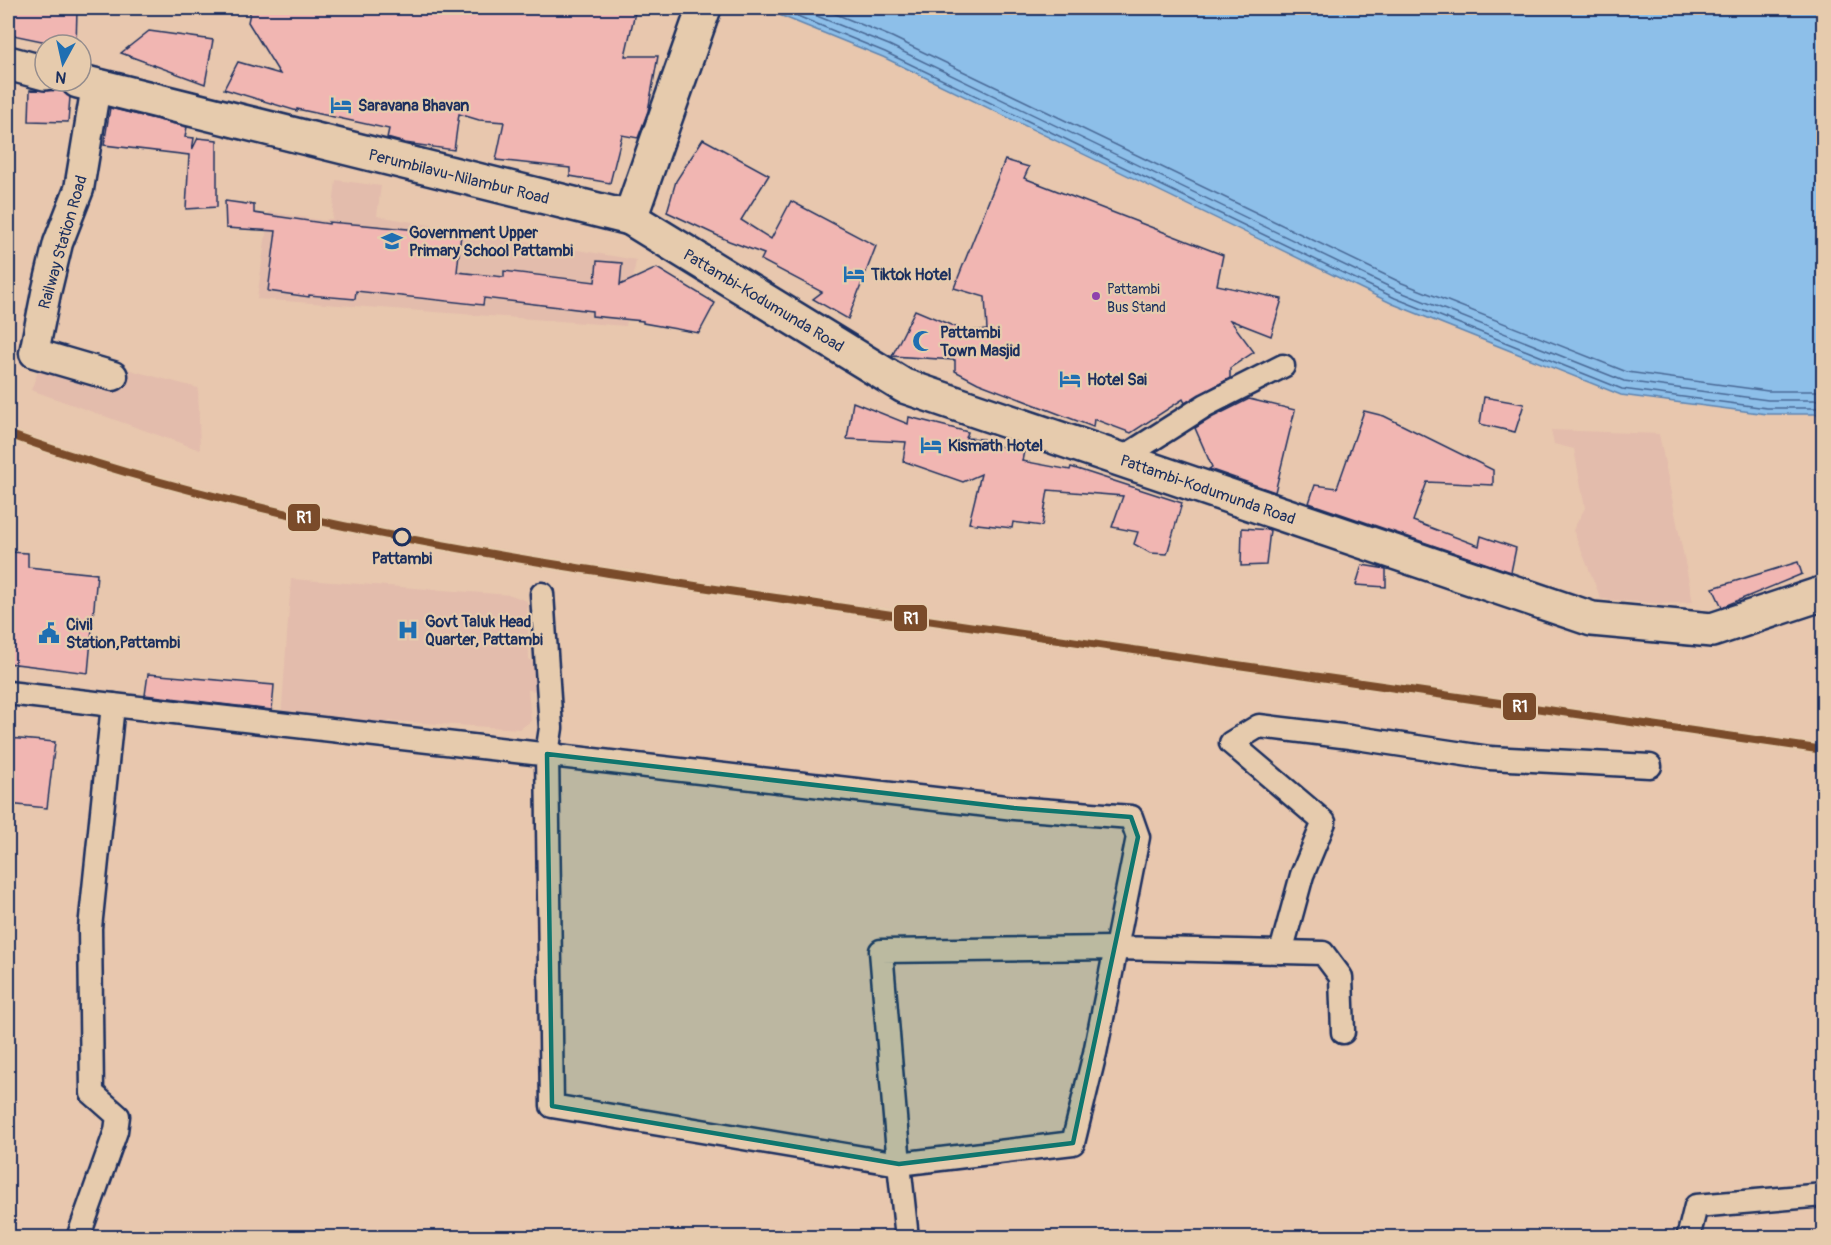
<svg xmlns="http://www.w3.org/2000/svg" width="1831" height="1245" viewBox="0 0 1831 1245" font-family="Pangolin,sans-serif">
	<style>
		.built { fill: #e3bcac }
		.water { fill: #8dbfe9; stroke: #5f85b1; stroke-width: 1.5 }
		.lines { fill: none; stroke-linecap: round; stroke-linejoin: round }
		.shore { stroke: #496996; stroke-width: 1.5 }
		.building { fill: #f1b6b2; stroke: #1b2f5e; stroke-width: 1.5 }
		.minor-casing { stroke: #1b2f5e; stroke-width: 27 }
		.tertiary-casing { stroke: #1b2f5e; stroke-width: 33 }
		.secondary-casing { stroke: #1b2f5e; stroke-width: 38 }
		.primary-casing { stroke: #1b2f5e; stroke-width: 38 }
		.minor { stroke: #e6cbad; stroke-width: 22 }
		.tertiary { stroke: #e6cbad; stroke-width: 28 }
		.secondary { stroke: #e6cbad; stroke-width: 33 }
		.primary { stroke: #e6cbad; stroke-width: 33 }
		.rail-1-casing { stroke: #e6cbad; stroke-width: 12 }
		.rail-1 { stroke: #7a4b2a; stroke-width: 8 }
		.marked { fill: #0f766e; fill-opacity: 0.2; stroke: #0f766e; stroke-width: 4.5; stroke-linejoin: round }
		.bus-dot { fill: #8e44ad; stroke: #e6cbad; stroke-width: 2 }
		.stop-dot { fill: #e6cbad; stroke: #1b2f5e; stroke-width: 3 }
		.labels { text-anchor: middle; stroke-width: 4.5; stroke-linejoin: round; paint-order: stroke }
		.bus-label { font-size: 14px; fill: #1b2f5e; stroke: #e6cbad; text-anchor: start }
		.poi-label { font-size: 16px; font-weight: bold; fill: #1b2f5e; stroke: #e6cbad; text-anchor: start }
		.street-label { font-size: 16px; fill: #1b2f5e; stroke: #e6cbad }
		.stop-label { font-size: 16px; font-weight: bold; fill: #1b2f5e; stroke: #e6cbad }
		.line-badge { stroke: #e6cbad; stroke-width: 2 }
		.badge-label { font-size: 16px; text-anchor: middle; font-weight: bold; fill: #fff }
	</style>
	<rect width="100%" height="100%" fill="#e8c7ae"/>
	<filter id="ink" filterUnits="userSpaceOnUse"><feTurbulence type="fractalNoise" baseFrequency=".0167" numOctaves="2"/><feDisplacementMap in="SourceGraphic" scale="12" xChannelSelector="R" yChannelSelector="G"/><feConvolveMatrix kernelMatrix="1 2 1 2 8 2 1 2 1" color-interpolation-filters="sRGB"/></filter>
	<g filter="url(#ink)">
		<g class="built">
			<path d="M336,180L381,186L377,216L636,260L626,326L257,299L269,212L326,221L327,219H332Z"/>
			<path d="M47,348L198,388L200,450L31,390Z"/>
			<path d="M1551,430L1659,434L1693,602L1661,604L1601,599L1573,530L1585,508L1574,449L1554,444Z"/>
			<path d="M291,579L511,595L527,601L529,659L542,668L538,691L528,690L531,721L520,729L390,721L370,730L281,721Z"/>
		</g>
		<path class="water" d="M762,8H1823V414H1767L1621,395L1393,304L883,57Z"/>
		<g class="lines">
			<g class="shore">
				<path d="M778,8L885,52L1395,298L1622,389L1767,408H1824"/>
				<path d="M797,8L889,45L1398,291L1624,381L1768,400H1824"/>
				<path d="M821,8L892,37L1402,283L1627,372L1768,391H1824"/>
			</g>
		</g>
		<g class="building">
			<path d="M11,8H60L77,10L76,45H61L8,34V17Z"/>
			<path d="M251,8H636L625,56H658L648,111L638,138L622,135L610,183L570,176V168L496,160L504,122L479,120L459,114L454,150L405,143L387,138L389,129L297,109V111L224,89L238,62L280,74L248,22Z"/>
			<path d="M149,31L213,40L205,84L121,53Z"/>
			<path d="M30,90L63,91L70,97L68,122L29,121Z"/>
			<path d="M110,108L187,127L185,137L194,138L192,150L198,138L217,140V207L186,209L189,155L104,145Z"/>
			<path d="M703,139L769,175L741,220L771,239L791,201L876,246L848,319L813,299L822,292L761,260L764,254L729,241L667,212L676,181Z"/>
			<path d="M1005,160L1029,167L1024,178L1223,255L1217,285L1282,299L1271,336L1230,320L1254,352L1230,368V378L1185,403L1183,399L1131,433L1094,419L1093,427L978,383L955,371V360L892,356L915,310L965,331L987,330L985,297L954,288Z"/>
			<path d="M225,201L254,205V213L329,224V222L365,225L461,234L457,272L504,277V271L595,282L597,261L622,263L620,285L657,268L715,303L699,333L643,323V321L592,316V311L484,298L483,305L356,291L355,299L309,295V297L268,291L276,231L226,228Z"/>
			<path d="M1484,397L1524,404L1515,432L1480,424Z"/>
			<path d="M1249,399L1295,410L1275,492L1209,469L1212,467L1195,428L1213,417Z"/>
			<path d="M853,402L908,424L909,417L968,432L966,438L983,439V443L1024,451L1022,461L1070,470L1071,467L1182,503L1167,554L1150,553L1134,544L1138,532L1112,527L1123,496L1048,490L1042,526L1013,522L1012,528L969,523L981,474L963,482L903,461L906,442L847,439Z"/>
			<path d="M1364,411L1384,416L1493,470V485L1427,482L1413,521L1479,546L1481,536L1516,548L1511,572L1309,503L1315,485L1337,488Z"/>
			<path d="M1242,528L1270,530L1266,565L1241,566Z"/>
			<path d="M8,552L28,553V567L97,574L88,673L8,663Z"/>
			<path d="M1798,562L1802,574L1722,607L1713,588Z"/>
			<path d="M1362,565L1386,569V587L1356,585Z"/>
			<path d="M148,674L274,685L272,710L145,695Z"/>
			<path d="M8,738L55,742L47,808L8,804Z"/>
		</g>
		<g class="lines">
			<defs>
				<g id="minor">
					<path d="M1121,459L1206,405L1283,366"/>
					<path d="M542,594L551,728L547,754L552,1106L899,1164L1073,1143L1095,1053L1116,948L881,951L899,1164L907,1238"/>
					<path d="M8,693L1014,808L1131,817L1138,837L1116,948L1323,953L1341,977L1343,1032"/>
					<path d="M1281,952L1302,875L1324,822L1231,743L1259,726L1350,737L1490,758L1650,766"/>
					<path d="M78,1238L116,1131L118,1116L92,1093L90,928L113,705"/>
					<path d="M1688,1238L1696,1206L1824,1195"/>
				</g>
				<path id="tertiary" d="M96,86L79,189L58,243L46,293L34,353L113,376"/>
				<path id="secondary" d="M630,218L904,386L1592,619L1712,630L1824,593"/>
				<g id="primary">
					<path d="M8,63L45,73"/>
					<path d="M78,81L630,218L704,8"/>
				</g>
			</defs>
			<use href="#minor" class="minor-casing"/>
			<use href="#tertiary" class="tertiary-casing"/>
			<use href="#secondary" class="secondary-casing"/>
			<use href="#primary" class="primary-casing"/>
			<use href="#minor" class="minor"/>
			<use href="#tertiary" class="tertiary"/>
			<use href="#secondary" class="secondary"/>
			<use href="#primary" class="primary"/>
			<defs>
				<path id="rail-1" d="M8,434C270,528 549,564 823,605C1156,655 1490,702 1824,750"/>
			</defs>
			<use href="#rail-1" class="rail-1-casing"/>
			<use href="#rail-1" class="rail-1"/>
		</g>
	</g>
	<path class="marked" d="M547,754L1014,808L1131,817L1138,837L1073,1143L899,1164L552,1106Z"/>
	<defs>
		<symbol id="hotel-bare" viewBox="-9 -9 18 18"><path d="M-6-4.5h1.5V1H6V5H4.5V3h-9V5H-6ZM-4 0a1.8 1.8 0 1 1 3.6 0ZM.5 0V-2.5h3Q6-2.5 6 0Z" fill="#1f6fb2" stroke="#e6cbad" stroke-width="2.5" paint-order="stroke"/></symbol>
		<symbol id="school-bare" viewBox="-9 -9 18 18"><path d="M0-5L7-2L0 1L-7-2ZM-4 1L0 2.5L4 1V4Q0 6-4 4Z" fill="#1f6fb2" stroke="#e6cbad" stroke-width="2.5" paint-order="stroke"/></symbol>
		<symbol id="mosque-bare" viewBox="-9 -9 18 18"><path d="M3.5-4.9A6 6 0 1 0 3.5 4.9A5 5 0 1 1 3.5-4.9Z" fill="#1f6fb2" stroke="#e6cbad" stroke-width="2.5" paint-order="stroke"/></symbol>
		<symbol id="hospital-bare" viewBox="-9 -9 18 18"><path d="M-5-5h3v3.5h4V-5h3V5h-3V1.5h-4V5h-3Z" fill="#1f6fb2" stroke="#e6cbad" stroke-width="2.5" paint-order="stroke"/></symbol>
		<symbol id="civic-bare" viewBox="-9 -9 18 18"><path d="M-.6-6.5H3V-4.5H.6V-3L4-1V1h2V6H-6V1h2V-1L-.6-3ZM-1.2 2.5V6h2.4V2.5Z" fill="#1f6fb2" stroke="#e6cbad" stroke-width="2.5" paint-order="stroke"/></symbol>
	</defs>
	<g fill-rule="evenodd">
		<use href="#hotel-bare" x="326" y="90" width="30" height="30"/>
		<use href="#school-bare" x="377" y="226" width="30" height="30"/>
		<use href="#hotel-bare" x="839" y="259" width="30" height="30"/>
		<use href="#mosque-bare" x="908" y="326" width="30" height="30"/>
		<use href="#hotel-bare" x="1055" y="364" width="30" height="30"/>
		<use href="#hotel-bare" x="916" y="430" width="30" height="30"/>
		<use href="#hospital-bare" x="393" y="615" width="30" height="30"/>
		<use href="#civic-bare" x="34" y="618" width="30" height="30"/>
	</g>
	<circle class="bus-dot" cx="1096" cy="296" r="5"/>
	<circle class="stop-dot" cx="402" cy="537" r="8"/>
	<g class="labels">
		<g class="bus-label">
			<text x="1107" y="294">Pattambi<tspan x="1107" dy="18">Bus Stand</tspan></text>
		</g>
		<g class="poi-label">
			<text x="358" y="111">Saravana Bhavan</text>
			<text x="409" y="238">Government Upper<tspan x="409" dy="18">Primary School Pattambi</tspan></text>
			<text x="871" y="280">Tiktok Hotel</text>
			<text x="940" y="338">Pattambi<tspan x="940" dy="18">Town Masjid</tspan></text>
			<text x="1087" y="385">Hotel Sai</text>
			<text x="948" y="451">Kismath Hotel</text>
			<text x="425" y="627">Govt Taluk Head<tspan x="425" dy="18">Quarter, Pattambi</tspan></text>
			<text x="66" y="630">Civil<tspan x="66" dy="18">Station,Pattambi</tspan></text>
		</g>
		<g class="street-label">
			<text transform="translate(459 176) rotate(14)" y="6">Perumbilavu-Nilambur Road</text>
			<text transform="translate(62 242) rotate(-74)" y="6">Railway Station Road</text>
			<text transform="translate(764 300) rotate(31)" y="6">Pattambi-Kodumunda Road</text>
			<text transform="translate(1208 489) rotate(19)" y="6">Pattambi-Kodumunda Road</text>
		</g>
		<g class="stop-label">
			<text x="402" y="564">Pattambi</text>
		</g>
	</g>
	<g class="line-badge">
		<rect x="287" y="503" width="34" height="29" rx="6" fill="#7a4b2a"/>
		<rect x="893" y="604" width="35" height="28" rx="6" fill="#7a4b2a"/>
		<rect x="1502" y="692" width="35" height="29" rx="6" fill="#7a4b2a"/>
	</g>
	<g class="badge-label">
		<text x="304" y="523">R1</text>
		<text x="911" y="624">R1</text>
		<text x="1520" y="712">R1</text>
	</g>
	<rect width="1831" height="1245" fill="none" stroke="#e6cbad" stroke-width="30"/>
	<rect x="15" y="15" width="1801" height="1215" fill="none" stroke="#1b2f5e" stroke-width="2" filter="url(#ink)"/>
	<g transform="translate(63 63) rotate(188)"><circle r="28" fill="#e6cbad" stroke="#958d8d" stroke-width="1.5"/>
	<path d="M0-4.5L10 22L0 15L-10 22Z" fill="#1f6fb2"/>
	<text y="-9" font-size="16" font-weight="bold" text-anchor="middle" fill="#1b2f5e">N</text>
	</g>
</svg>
